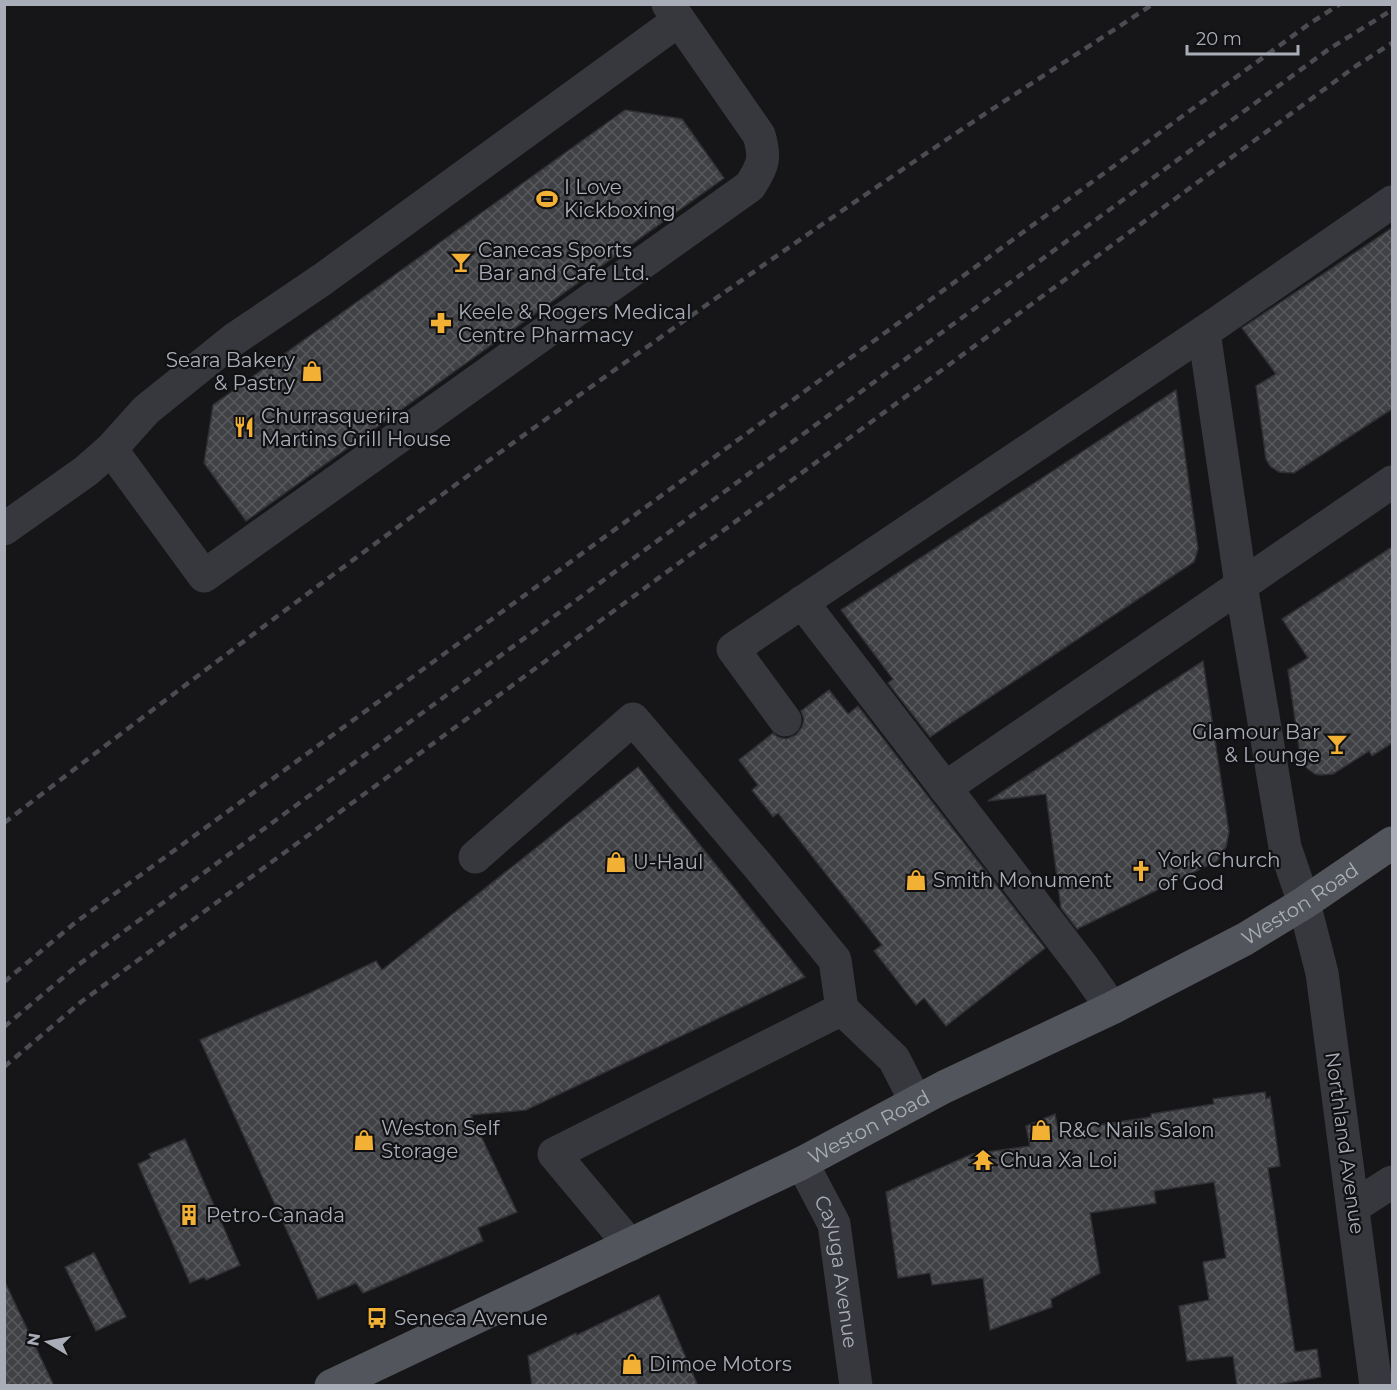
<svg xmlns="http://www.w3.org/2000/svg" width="1397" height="1390" viewBox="0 0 1397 1390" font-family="Montserrat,sans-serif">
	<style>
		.building { fill: url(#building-cross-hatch); stroke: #303034; stroke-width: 1.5 }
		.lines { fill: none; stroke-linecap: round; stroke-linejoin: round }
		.minor { stroke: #37383d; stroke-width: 33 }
		.major { stroke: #53555c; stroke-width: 33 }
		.rail { stroke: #4a4c52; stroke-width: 4.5; stroke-dasharray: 8 6; stroke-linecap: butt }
		.labels { text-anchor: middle; stroke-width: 4.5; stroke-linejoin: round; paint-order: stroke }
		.poi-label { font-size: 20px; fill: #a8adb8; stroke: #111113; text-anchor: start }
		.street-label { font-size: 20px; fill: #a8adb8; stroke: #111113 }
	</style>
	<defs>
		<pattern id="building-cross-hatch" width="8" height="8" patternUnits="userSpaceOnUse" patternTransform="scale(1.5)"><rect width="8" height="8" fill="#404145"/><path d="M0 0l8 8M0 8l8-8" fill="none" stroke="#595a5e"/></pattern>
	</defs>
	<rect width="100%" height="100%" fill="#161618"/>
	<g class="building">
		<path d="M625,110L682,119L724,178L246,521L204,463L213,405Z"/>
		<path d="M1392,228V409L1294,473L1279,472L1270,466L1266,459L1256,386L1276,374L1242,328Z"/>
		<path d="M1176,390L1198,549L1194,562L930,737L888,683L893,679L841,610Z"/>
		<path d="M1392,547V743L1372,756L1369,751L1333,774L1320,775L1315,774L1308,769L1301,762L1288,670L1308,658L1282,619Z"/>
		<path d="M1203,661L1229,832L1226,847L1217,861L1077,929L1061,908L1046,794L988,801Z"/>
		<path d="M829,690L848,714L858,706L1045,948L946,1026L924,998L916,1005L874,951L882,945L778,813L773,817L752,790L758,785L739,760L773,733L778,737L786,739L796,735L802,727L804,719L801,711Z"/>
		<path d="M638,767L805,977L526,1110L471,1115L517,1212L478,1228L483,1241L363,1293L356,1283L318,1299L200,1040L310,993L376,961L382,970Z"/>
		<path d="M1265,1092L1266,1099L1270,1097L1280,1166L1268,1168L1295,1352L1317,1349L1321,1377L1268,1386H1237L1233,1356L1187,1361L1179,1306L1209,1300L1203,1262L1226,1258L1214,1182L1154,1191L1156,1203L1090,1213L1100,1273L1051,1299L1052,1307L990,1330L983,1278L932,1285L930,1273L898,1278L886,1192L972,1154L1030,1146L1026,1126L1055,1114L1058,1131L1151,1117V1114L1214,1104L1213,1099Z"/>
		<path d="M185,1139L240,1265L206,1280L204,1277L190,1283L138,1164L151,1158L149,1154Z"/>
		<path d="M94,1253L126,1317L96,1331L65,1267Z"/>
		<path d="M4,1280L54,1386H4Z"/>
		<path d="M659,1295L698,1386H532L528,1356L576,1333L577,1335Z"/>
	</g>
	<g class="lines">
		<g class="minor">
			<path d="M111,449L204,576L750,186C763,166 766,158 759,135L668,4"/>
			<path d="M4,529L86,471L111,449L146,410L233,340L323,279L679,20"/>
			<path d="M802,602L1083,967L1112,1008"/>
			<path d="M785,720L733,649L1204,332"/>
			<path d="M945,788L1392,482"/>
			<path d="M475,857L633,719L759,867L835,960L842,1009"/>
			<path id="s1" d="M802,1163L834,1224L856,1386"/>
			<path d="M1353,1207L1392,1182"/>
			<path d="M630,1245L554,1154L842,1009L894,1059L916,1102"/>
			<path d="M1376,1386L1322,973L1304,903L1285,847L1241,585L1204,332L1392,202"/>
		</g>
		<path class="major" id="s2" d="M331,1386L802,1163L944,1087L1112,1008L1245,939L1304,903L1392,843"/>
		<g class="rail">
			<path d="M4,823C312,587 624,357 946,140C1014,94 1084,50 1153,4"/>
			<path d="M4,982L76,922L1309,24L1340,4"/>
			<path d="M4,1027L78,965L1329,49L1392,10"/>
			<path d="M4,1067L81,1002L1356,66L1392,43"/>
		</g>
	</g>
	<defs>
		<symbol id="stadium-bare" viewBox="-9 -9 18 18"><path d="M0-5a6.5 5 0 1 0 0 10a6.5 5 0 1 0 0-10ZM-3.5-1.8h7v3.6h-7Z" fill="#f2b134" stroke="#111113" stroke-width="2.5" paint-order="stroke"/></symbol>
		<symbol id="bar-bare" viewBox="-9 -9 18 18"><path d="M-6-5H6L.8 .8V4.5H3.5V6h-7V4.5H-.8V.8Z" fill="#f2b134" stroke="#111113" stroke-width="2.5" paint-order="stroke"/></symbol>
		<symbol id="pharmacy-bare" viewBox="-9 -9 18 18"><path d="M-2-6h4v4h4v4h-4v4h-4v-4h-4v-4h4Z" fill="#f2b134" stroke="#111113" stroke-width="2.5" paint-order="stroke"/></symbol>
		<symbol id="shop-bare" viewBox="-9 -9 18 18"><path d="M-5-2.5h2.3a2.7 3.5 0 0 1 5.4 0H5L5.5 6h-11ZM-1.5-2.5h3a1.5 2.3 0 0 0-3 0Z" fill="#f2b134" stroke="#111113" stroke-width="2.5" paint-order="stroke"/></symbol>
		<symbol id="restaurant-bare" viewBox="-9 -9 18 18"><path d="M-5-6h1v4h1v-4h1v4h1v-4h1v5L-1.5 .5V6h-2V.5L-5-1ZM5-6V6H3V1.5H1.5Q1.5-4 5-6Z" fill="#f2b134" stroke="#111113" stroke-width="2.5" paint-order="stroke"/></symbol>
		<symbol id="church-bare" viewBox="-9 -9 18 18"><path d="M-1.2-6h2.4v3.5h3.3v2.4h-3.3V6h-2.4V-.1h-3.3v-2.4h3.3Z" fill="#f2b134" stroke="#111113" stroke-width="2.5" paint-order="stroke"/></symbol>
		<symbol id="temple-bare" viewBox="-9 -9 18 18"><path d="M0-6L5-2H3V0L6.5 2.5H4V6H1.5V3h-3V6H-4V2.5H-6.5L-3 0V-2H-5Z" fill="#f2b134" stroke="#111113" stroke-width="2.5" paint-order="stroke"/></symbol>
		<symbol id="building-bare" viewBox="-9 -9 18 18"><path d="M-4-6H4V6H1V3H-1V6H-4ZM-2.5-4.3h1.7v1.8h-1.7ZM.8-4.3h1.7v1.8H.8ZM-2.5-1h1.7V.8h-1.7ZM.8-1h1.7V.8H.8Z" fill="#f2b134" stroke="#111113" stroke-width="2.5" paint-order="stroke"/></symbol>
		<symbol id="bus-bare" viewBox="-9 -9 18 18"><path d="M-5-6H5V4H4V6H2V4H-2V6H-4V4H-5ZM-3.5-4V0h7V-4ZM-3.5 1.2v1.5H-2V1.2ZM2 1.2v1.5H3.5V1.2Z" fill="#f2b134" stroke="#111113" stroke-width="2.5" paint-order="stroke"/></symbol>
	</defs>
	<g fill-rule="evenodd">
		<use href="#stadium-bare" x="532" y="184" width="30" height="30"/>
		<use href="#bar-bare" x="446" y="247" width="30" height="30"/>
		<use href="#pharmacy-bare" x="426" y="308" width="30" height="30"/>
		<use href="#shop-bare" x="297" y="356" width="30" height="30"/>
		<use href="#restaurant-bare" x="229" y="412" width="30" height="30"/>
		<use href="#bar-bare" x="1322" y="729" width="30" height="30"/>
		<use href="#shop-bare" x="601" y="847" width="30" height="30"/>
		<use href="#church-bare" x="1126" y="856" width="30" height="30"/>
		<use href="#shop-bare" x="901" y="865" width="30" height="30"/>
		<use href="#shop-bare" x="1026" y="1115" width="30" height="30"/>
		<use href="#shop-bare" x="349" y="1125" width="30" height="30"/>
		<use href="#temple-bare" x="968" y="1145" width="30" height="30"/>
		<use href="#building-bare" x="174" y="1200" width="30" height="30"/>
		<use href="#bus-bare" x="362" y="1303" width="30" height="30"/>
		<use href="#shop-bare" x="617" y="1349" width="30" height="30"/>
	</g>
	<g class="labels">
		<g class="poi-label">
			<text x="564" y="194">I Love<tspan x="564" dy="23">Kickboxing</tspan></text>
			<text x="478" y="257">Canecas Sports<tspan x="478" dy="23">Bar and Cafe Ltd.</tspan></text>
			<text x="458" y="319">Keele &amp; Rogers Medical<tspan x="458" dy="23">Centre Pharmacy</tspan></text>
			<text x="295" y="367" text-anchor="end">Seara Bakery<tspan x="295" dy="23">&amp; Pastry</tspan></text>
			<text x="261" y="423">Churrasquerira<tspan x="261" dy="23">Martins Grill House</tspan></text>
			<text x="1320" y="739" text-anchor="end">Glamour Bar<tspan x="1320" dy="23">&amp; Lounge</tspan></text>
			<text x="1158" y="867">York Church<tspan x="1158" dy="23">of God</tspan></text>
			<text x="633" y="869">U-Haul</text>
			<text x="933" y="887">Smith Monument</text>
			<text x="381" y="1135">Weston Self<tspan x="381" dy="23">Storage</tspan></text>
			<text x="1058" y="1137">R&amp;C Nails Salon</text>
			<text x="1000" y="1167">Chua Xa Loi</text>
			<text x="206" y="1222">Petro-Canada</text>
			<text x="394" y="1325">Seneca Avenue</text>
			<text x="649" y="1371">Dimoe Motors</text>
		</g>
		<g class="street-label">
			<text dy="7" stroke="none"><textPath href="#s2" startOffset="1083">Weston Road</textPath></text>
			<text dy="7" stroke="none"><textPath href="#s2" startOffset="597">Weston Road</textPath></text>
			<text transform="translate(1345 1143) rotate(82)" y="7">Northland Avenue</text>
			<text dy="7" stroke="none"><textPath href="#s1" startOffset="116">Cayuga Avenue</textPath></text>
		</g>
	</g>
	<rect width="1397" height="1390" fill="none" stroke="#a8adb8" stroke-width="12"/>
	<g transform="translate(48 1342) rotate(280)" stroke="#111113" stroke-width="4.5" paint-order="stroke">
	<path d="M0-4.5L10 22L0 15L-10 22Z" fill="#a8adb8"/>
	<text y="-9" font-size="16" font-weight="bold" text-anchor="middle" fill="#a8adb8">N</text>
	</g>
	<path d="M1187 45v9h111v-9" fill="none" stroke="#a8adb8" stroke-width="3"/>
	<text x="1196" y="45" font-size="18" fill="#a8adb8" stroke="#111113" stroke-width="4.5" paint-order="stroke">20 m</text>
</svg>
